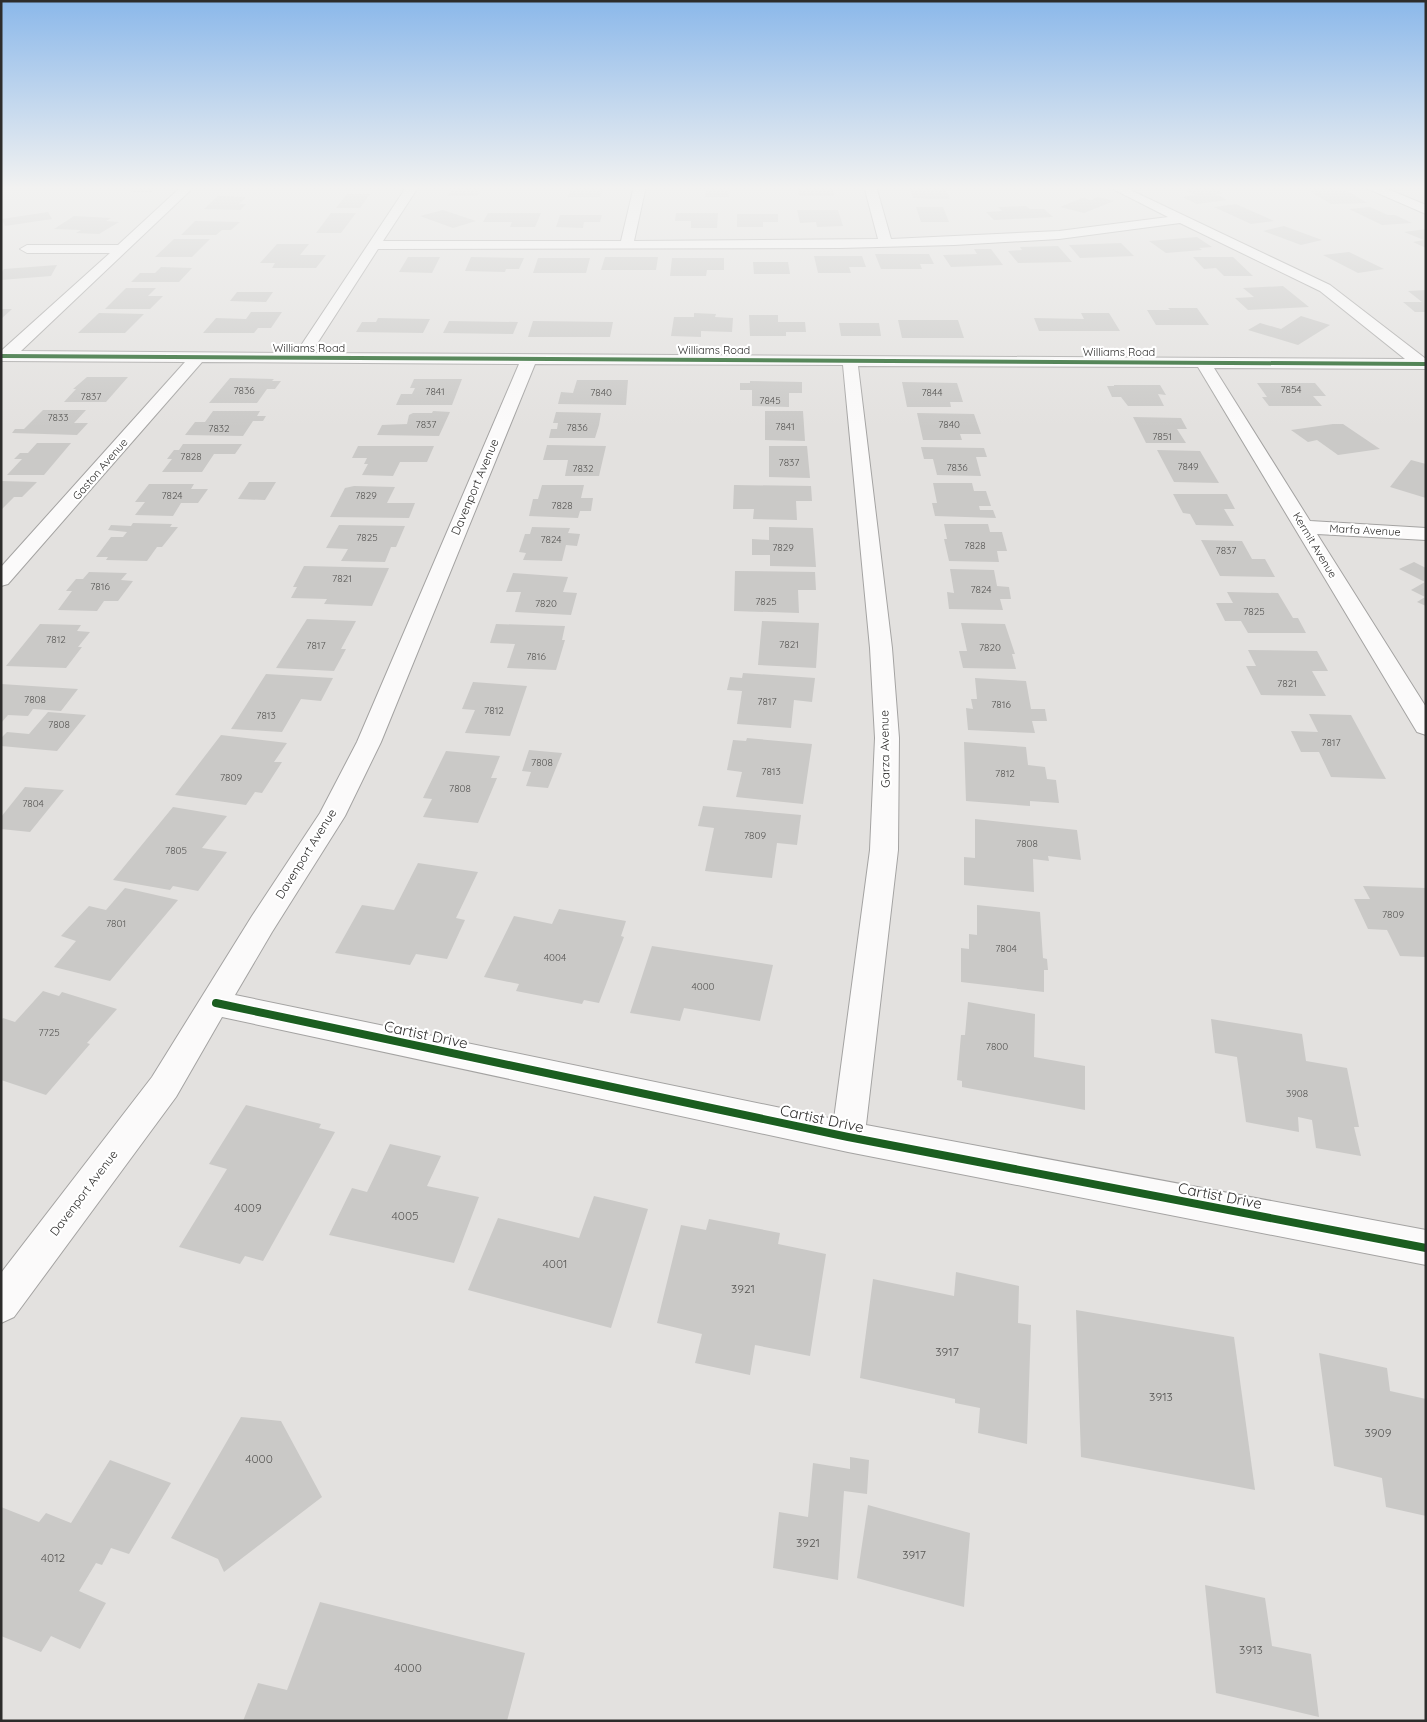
<svg xmlns="http://www.w3.org/2000/svg" width="1427" height="1722" viewBox="0 0 1427 1722" font-family="Quicksand,sans-serif">
	<style>
		.building { fill: #cac9c7 }
		.lines { fill: none; stroke-linecap: round; stroke-linejoin: round }
		.minor-casing { stroke: #a4a3a2; stroke-width: 2 }
		.minor { fill: #fbfafa; fill-rule: evenodd }
		.cycleway-far1-casing { stroke: #fff; stroke-width: 5.5 }
		.cycleway-casing { stroke: #fff; stroke-width: 11 }
		.cycleway-far1 { stroke: #1b5e20; stroke-width: 4 }
		.cycleway { stroke: #1b5e20; stroke-width: 8 }
		.labels { text-anchor: middle; stroke-width: 4.5; stroke-linejoin: round; paint-order: stroke }
		.number-label { font-size: 10px; fill: #575654 }
		.far-street-label { font-size: 11px; fill: #2d2c2b; stroke: #fff }
		.street-label { font-size: 12px; fill: #2d2c2b; stroke: #fff }
		.near-number-label { font-size: 12px; fill: #575654 }
		.near-street-label { font-size: 15px; fill: #2d2c2b; stroke: #fff }
	</style>
	<rect width="100%" height="100%" fill="#e3e1df"/>
	<g class="building">
		<path d="M137,186H158L151,192H131Z"/>
		<path d="M229,186H263L260,189H226Z"/>
		<path d="M454,186H483L477,196H448Z"/>
		<path d="M572,186H603L600,197H568Z"/>
		<path d="M693,186H730L729,197H705L706,189H693Z"/>
		<path d="M810,186H832L834,196H799L798,189H810Z"/>
		<path d="M909,186H933L934,188H946L950,199L913,198Z"/>
		<path d="M1208,186L1224,193L1216,194L1227,200L1197,204L1182,197L1195,195L1183,190Z"/>
		<path d="M1334,188L1340,191H1348L1367,203L1331,204L1306,189Z"/>
		<path d="M347,194H370L360,208H336Z"/>
		<path d="M218,196L246,197L239,204H246L240,210L204,209Z"/>
		<path d="M1098,197L1114,201L1084,213L1060,207L1082,198L1091,200Z"/>
		<path d="M1236,204L1274,221L1251,224L1214,207Z"/>
		<path d="M1026,206L1030,209H1044L1053,217L994,220L986,212L1002,211L998,207Z"/>
		<path d="M916,207H943L949,222H921Z"/>
		<path d="M1370,207L1388,215H1395L1412,223L1382,225L1349,209Z"/>
		<path d="M443,210L476,221L453,228L420,216Z"/>
		<path d="M797,210H838L843,226L817,227L816,222L800,223Z"/>
		<path d="M48,212L52,219L5,226L2,219Z"/>
		<path d="M331,213H356L341,233H316Z"/>
		<path d="M488,213H541L535,227H510L512,222H483Z"/>
		<path d="M676,213H718L717,228H691V221H675Z"/>
		<path d="M737,214H778V222H763V227H737Z"/>
		<path d="M560,215H602L600,222H584L583,228L556,227Z"/>
		<path d="M74,216L111,218L106,221L119,222L99,234L76,233L81,230L54,229Z"/>
		<path d="M195,221L240,222L231,230H222L216,235H181Z"/>
		<path d="M1284,226L1322,240L1301,245L1263,231Z"/>
		<path d="M1426,229V248L1413,242L1424,240L1404,232Z"/>
		<path d="M1197,237L1212,247L1199,248L1202,250L1166,253L1149,241Z"/>
		<path d="M174,239H210L192,257H155Z"/>
		<path d="M1121,243L1134,256L1080,258L1069,245Z"/>
		<path d="M277,244H309L300,255H326L316,268H272L275,263H260Z"/>
		<path d="M1058,246L1072,262L1018,263L1008,251L1022,250L1020,247Z"/>
		<path d="M974,249H991L1003,265L951,267L943,255L977,254Z"/>
		<path d="M1349,252L1384,269L1358,273L1323,255Z"/>
		<path d="M875,254H929L934,264H920L922,269H881Z"/>
		<path d="M814,256H862L866,267H849L851,273H818Z"/>
		<path d="M408,257H440L432,273L399,272Z"/>
		<path d="M471,257L524,258L519,269H506L505,272L465,271Z"/>
		<path d="M605,257H658L656,270H601Z"/>
		<path d="M1193,257H1233L1253,276H1224L1216,268L1204,269Z"/>
		<path d="M538,258H590L586,273H533Z"/>
		<path d="M672,258H724V270H707L706,276H670Z"/>
		<path d="M753,262H788L790,274H754Z"/>
		<path d="M57,265L51,276L1,280V273L4,269Z"/>
		<path d="M161,267L192,268L179,282H131L140,273H155Z"/>
		<path d="M1283,286L1309,307L1248,310L1235,298L1254,297L1243,288Z"/>
		<path d="M126,288H156L148,296H163L150,309H105Z"/>
		<path d="M1426,290V312H1415L1403,302H1422L1408,291Z"/>
		<path d="M237,292H273L266,302L230,301Z"/>
		<path d="M1168,308H1197L1209,325H1156L1147,310H1170Z"/>
		<path d="M1,309H12L1,319Z"/>
		<path d="M251,312H282L271,328H258L254,333H203L216,318L246,319Z"/>
		<path d="M99,313L144,314L125,333H78Z"/>
		<path d="M694,313L716,314L715,317L733,318L732,332L701,331V337L671,336L674,317H694Z"/>
		<path d="M1081,313H1109L1120,331H1039L1034,318L1084,319Z"/>
		<path d="M749,315H778V322H805L806,332H786V336H750Z"/>
		<path d="M1301,316L1330,325L1298,345L1248,330L1260,323L1281,329Z"/>
		<path d="M378,318L430,319L423,333L356,332L362,322H376Z"/>
		<path d="M898,320H958L964,338H902Z"/>
		<path d="M449,321L518,322L513,334L443,333Z"/>
		<path d="M533,321L613,322L610,337H528Z"/>
		<path d="M839,323H879L881,336H841Z"/>
		<path d="M87,377H128L106,402H64L76,389H73Z"/>
		<path d="M230,378L274,379L272,381H281L275,389H267L257,403H209Z"/>
		<path d="M414,379H462L452,405H396L401,394H412L415,388H410Z"/>
		<path d="M577,380H628L626,405L558,404L561,392L573,393Z"/>
		<path d="M750,381L802,382V393H789V407L752,406V390H740V383H750Z"/>
		<path d="M902,382L957,383L963,402H950L951,407H907Z"/>
		<path d="M1257,383H1315L1326,396H1313L1322,406H1269L1262,397H1267Z"/>
		<path d="M1114,385H1160L1166,395L1158,394L1164,406H1128L1121,397H1112L1107,386H1114Z"/>
		<path d="M43,410H86L74,423H88L77,435L12,433L15,429H24Z"/>
		<path d="M213,411H260L257,416H266L263,421H253L243,436L185,435L195,422H205Z"/>
		<path d="M433,411L450,412L439,436L377,435L382,425L407,424L409,415L413,413H432Z"/>
		<path d="M765,411H803L805,441L765,440Z"/>
		<path d="M556,412L601,413L599,425L595,438H549L551,429H557L558,423H553Z"/>
		<path d="M917,413L974,414L981,434H960L962,440H923Z"/>
		<path d="M1133,417L1181,418L1187,429H1177L1186,443H1146Z"/>
		<path d="M1333,424H1343L1380,449L1338,455L1317,440L1308,442L1291,430Z"/>
		<path d="M37,443H71L44,475H7L22,459H14L20,453H28Z"/>
		<path d="M183,444H242L235,454H214L202,472H162L172,459H167L174,450H179Z"/>
		<path d="M547,445L606,446L599,476H565L568,460H543Z"/>
		<path d="M358,446H434L427,462H400L393,476L362,475L368,464H364L367,458H352Z"/>
		<path d="M769,446H807L810,478L769,477Z"/>
		<path d="M921,447L984,448L987,457H976L981,476L937,475L933,459H924Z"/>
		<path d="M1157,450L1200,451L1219,483L1174,482Z"/>
		<path d="M1411,460L1426,464V498L1390,487Z"/>
		<path d="M1,481L37,482L22,497H14L1,510Z"/>
		<path d="M249,482H276L265,500L238,499Z"/>
		<path d="M933,483H972L974,491H986L991,506H979L980,510H993L996,518L935,516L932,503H937Z"/>
		<path d="M149,484H194L191,489H208L198,503H181L173,516L135,515L145,502H135Z"/>
		<path d="M542,485H584L581,498H593L591,511H580L578,518L529,516L533,499H538Z"/>
		<path d="M734,485L811,486L812,501H796L797,520L753,519L754,509H733Z"/>
		<path d="M354,486L395,487L387,503H415L409,518L330,517L345,488Z"/>
		<path d="M1173,494H1227L1235,509H1224L1234,526L1196,525L1190,514L1183,513Z"/>
		<path d="M133,523L172,524L170,527H178L162,547H157L147,561L106,560L108,557H96L111,537H123L127,532L108,530L111,525L131,526Z"/>
		<path d="M944,524H988L990,532H1002L1007,551H997L999,562L949,561L944,539H947Z"/>
		<path d="M339,525L405,526L396,547H391L385,562L341,561L348,549L326,548Z"/>
		<path d="M532,527L570,528L568,533L580,534L577,546L566,545L562,561L523,560L526,553L519,552L525,534H530Z"/>
		<path d="M769,527L813,528L816,567L770,566V555H752V539L769,540Z"/>
		<path d="M1201,540L1242,541L1252,559H1265L1275,577L1220,576Z"/>
		<path d="M1414,562L1426,568V606L1417,602L1425,597L1411,590L1425,582L1399,569Z"/>
		<path d="M304,566L389,568L372,606L324,604L327,599L291,598L297,587H293Z"/>
		<path d="M950,569L994,570L997,586L1009,587L1011,599H1000L1003,610L949,609L947,592L954,593Z"/>
		<path d="M735,571L815,572L816,590H798L799,613L734,611Z"/>
		<path d="M89,572L127,573L121,580L133,581L118,601H104L97,611L58,610L72,591H66L76,579H83Z"/>
		<path d="M513,573L568,577L563,592L577,593L571,615L515,612L521,592H506Z"/>
		<path d="M1227,592L1278,593L1293,618H1298L1306,633H1248L1241,621H1225L1216,603H1233Z"/>
		<path d="M307,619L356,621L341,649H346L334,671L276,668Z"/>
		<path d="M762,621L819,623L816,668L758,665Z"/>
		<path d="M961,623L1005,624L1015,654H1012L1016,669L963,668L959,651H967Z"/>
		<path d="M40,624L81,625L77,631L90,632L78,647H82L66,668L6,666Z"/>
		<path d="M496,624L565,626L562,640H565L556,670L507,668L515,644L490,643Z"/>
		<path d="M1248,650L1317,651L1328,671H1312L1326,696L1261,695L1246,666H1256Z"/>
		<path d="M743,673L815,678L812,702L794,700L791,728L737,724L742,691L727,690L730,677L742,678Z"/>
		<path d="M266,674L333,678L321,701L301,699L282,732L231,729Z"/>
		<path d="M975,678L1026,681L1031,709H1045L1047,721H1032L1035,733L968,730L966,708L973,709L971,699H977Z"/>
		<path d="M473,682L527,686L510,736L465,733L475,710L462,709Z"/>
		<path d="M1,684L78,689L61,711L33,709L28,716L8,715L1,723Z"/>
		<path d="M48,712L86,715L57,751L1,746V738L7,732L29,734Z"/>
		<path d="M1309,714L1351,715L1386,779L1331,777L1319,752H1301L1291,731L1318,732Z"/>
		<path d="M221,735L287,743L274,762H282L262,793L255,792L246,805L175,795Z"/>
		<path d="M747,738L812,744L803,804L736,797L742,772L727,770L733,740L746,741Z"/>
		<path d="M964,742L1026,747L1028,765L1045,767L1047,779L1056,780L1059,803L1030,801V806L966,801Z"/>
		<path d="M529,750L562,753L548,788L526,786L531,772L522,771Z"/>
		<path d="M446,751L500,756L491,778H497L478,823L423,817L432,799L423,798Z"/>
		<path d="M25,787L64,790L30,832L1,829V817Z"/>
		<path d="M703,806L801,815L797,845L777,843L772,878L705,871L714,828L698,826Z"/>
		<path d="M173,807L227,816L202,848L227,852L198,891L173,886L170,890L113,880Z"/>
		<path d="M975,819L1077,830L1081,860L1048,856L1049,861L1033,859L1034,892L964,885V857L975,858Z"/>
		<path d="M418,863L478,872L456,918L465,920L447,959L416,954L410,965L335,953L362,905L394,910Z"/>
		<path d="M1363,886L1426,888V957L1400,956L1387,930L1368,929L1354,899H1370Z"/>
		<path d="M125,888L178,900L110,981L54,967L76,941L61,936L89,906L106,910Z"/>
		<path d="M977,905L1040,912L1043,958L1047,959L1048,970H1044V992L961,982V948L969,949V934L977,935Z"/>
		<path d="M559,909L626,921L621,936L624,937L599,1003L584,1000L582,1004L516,991L519,984L484,977L514,916L552,924Z"/>
		<path d="M652,946L773,965L760,1021L684,1008L680,1021L630,1013Z"/>
		<path d="M43,991L59,996L62,992L117,1009L87,1043L90,1044L46,1095L1,1080V1020L3,1018L15,1022Z"/>
		<path d="M968,1002L1035,1014L1034,1057L1085,1066V1110L962,1087V1081L957,1080L961,1035H965Z"/>
		<path d="M1211,1019L1302,1034L1306,1061L1347,1068L1359,1127H1354L1361,1156L1316,1148L1312,1120L1298,1117L1299,1132L1246,1122L1237,1057L1215,1053Z"/>
		<path d="M246,1105L321,1124L319,1128L335,1132L263,1261L245,1256L240,1264L179,1247L227,1169L209,1164Z"/>
		<path d="M390,1144L441,1156L427,1186L479,1197L454,1263L329,1235L352,1188L367,1192Z"/>
		<path d="M594,1196L648,1209L611,1328L468,1290L498,1218L579,1238Z"/>
		<path d="M709,1219L780,1233L778,1244L826,1254L810,1356L755,1345L750,1375L695,1363L702,1334L657,1323L681,1225L706,1230Z"/>
		<path d="M956,1272L1019,1286L1018,1323L1031,1325L1027,1444L978,1433L980,1408L955,1403V1399L860,1378L873,1279L954,1296Z"/>
		<path d="M1076,1310L1234,1337L1255,1490L1081,1457Z"/>
		<path d="M1319,1353L1387,1368L1390,1391L1426,1399V1516L1386,1507L1382,1478L1334,1466Z"/>
		<path d="M241,1417L281,1421L322,1497L224,1572L218,1559L171,1538Z"/>
		<path d="M850,1457L869,1460L867,1494L844,1491L838,1580L773,1568L779,1512L808,1517L813,1463L850,1469Z"/>
		<path d="M110,1460L171,1483L129,1554L111,1548L102,1565L96,1563L79,1591L106,1603L80,1649L51,1636L41,1652L1,1636V1507L39,1522L46,1513L71,1523Z"/>
		<path d="M868,1505L970,1533L964,1607L857,1578Z"/>
		<path d="M1205,1585L1265,1598L1272,1646L1311,1654L1319,1717L1216,1693Z"/>
		<path d="M320,1602L525,1653L507,1721H243L258,1683L287,1690Z"/>
	</g>
	<g class="lines">
		<defs>
			<g id="minor">
				<path d="M182,186H195L21,351L296,353L407,186H419L383,241H621L634,186H646L634,241L878,239L864,186H876L891,239L1059,231L1168,217L1107,186H1122L1330,285L1426,359V369L1214,368L1310,521L1426,528V540L1317,534L1426,707V735L1417,732L1198,367L858,366L892,648L899,738L898,850L866,1125L1426,1230V1265L848,1152L222,1017L176,1097L14,1317L1,1323V1273L152,1077L252,916L320,813L357,742L519,364L202,362L8,584L1,586V567L185,362L1,361V351L110,253H27L20,249L27,245H118ZM1180,223L1320,291L1405,359L311,353L378,249L840,248L954,245L1059,239ZM535,364L843,365L870,648L875,738L870,850L834,1119L235,995L272,932L345,816L381,742Z"/>
				<path d="M1364,186H1380L1426,205V214L1366,188Z"/>
			</g>
		</defs>
		<use href="#minor" class="minor-casing"/>
		<use href="#minor" class="minor"/>
		<defs>
			<path id="cycleway-far1" d="M1,356L1426,364"/>
			<path id="cycleway" d="M216,1003L848,1137L1426,1248"/>
		</defs>
		<use href="#cycleway-far1" class="cycleway-far1-casing"/>
		<use href="#cycleway" class="cycleway-casing"/>
		<use href="#cycleway-far1" class="cycleway-far1"/>
		<use href="#cycleway" class="cycleway"/>
	</g>
	<linearGradient id="sky" x2="0" y2="1"><stop stop-color="#8bb8ea"/><stop offset="0.44" stop-color="#f2f2f1"/><stop offset="1" stop-color="#f2f2f1" stop-opacity="0"/></linearGradient>
	<rect width="1427" height="427" fill="url(#sky)"/>
	<g class="labels">
		<g class="number-label">
			<text x="1291" y="393">7854</text>
			<text x="244" y="394">7836</text>
			<text x="435" y="395">7841</text>
			<text x="601" y="396">7840</text>
			<text x="932" y="396">7844</text>
			<text x="91" y="400">7837</text>
			<text x="770" y="404">7845</text>
			<text x="58" y="421">7833</text>
			<text x="426" y="428">7837</text>
			<text x="949" y="428">7840</text>
			<text x="785" y="430">7841</text>
			<text x="577" y="431">7836</text>
			<text x="219" y="432">7832</text>
			<text x="1162" y="440">7851</text>
			<text x="191" y="460">7828</text>
			<text x="789" y="466">7837</text>
			<text x="1188" y="470">7849</text>
			<text x="957" y="471">7836</text>
			<text x="583" y="472">7832</text>
			<text x="172" y="499">7824</text>
			<text x="366" y="499">7829</text>
			<text x="562" y="509">7828</text>
			<text x="367" y="541">7825</text>
			<text x="551" y="543">7824</text>
			<text x="975" y="549">7828</text>
			<text x="783" y="551">7829</text>
			<text x="1226" y="554">7837</text>
			<text x="342" y="582">7821</text>
			<text x="100" y="590">7816</text>
			<text x="981" y="593">7824</text>
			<text x="766" y="605">7825</text>
			<text x="546" y="607">7820</text>
			<text x="1254" y="615">7825</text>
			<text x="56" y="643">7812</text>
			<text x="789" y="648">7821</text>
			<text x="316" y="649">7817</text>
			<text x="990" y="651">7820</text>
			<text x="536" y="660">7816</text>
			<text x="1287" y="687">7821</text>
			<text x="35" y="703">7808</text>
			<text x="767" y="705">7817</text>
			<text x="1001" y="708">7816</text>
			<text x="494" y="714">7812</text>
			<text x="266" y="719">7813</text>
			<text x="59" y="728">7808</text>
			<text x="1331" y="746">7817</text>
			<text x="542" y="766">7808</text>
			<text x="771" y="775">7813</text>
			<text x="1005" y="777">7812</text>
			<text x="231" y="781">7809</text>
			<text x="460" y="792">7808</text>
			<text x="33" y="807">7804</text>
			<text x="755" y="839">7809</text>
			<text x="1027" y="847">7808</text>
			<text x="176" y="854">7805</text>
			<text x="1393" y="918">7809</text>
			<text x="116" y="927">7801</text>
			<text x="1006" y="952">7804</text>
			<text x="555" y="961">4004</text>
			<text x="703" y="990">4000</text>
			<text x="49" y="1036">7725</text>
			<text x="997" y="1050">7800</text>
			<text x="1297" y="1097">3908</text>
		</g>
		<g class="far-street-label">
			<text x="309" y="352">Williams Road</text>
			<text x="714" y="354">Williams Road</text>
			<text x="1119" y="356">Williams Road</text>
			<text transform="translate(100 469) rotate(-49)" y="4">Gaston Avenue</text>
			<text transform="translate(1365 530) rotate(3)" y="4">Marfa Avenue</text>
			<text transform="translate(1315 545) rotate(59)" y="4">Kermit Avenue</text>
		</g>
		<g class="street-label">
			<text transform="translate(475 487) rotate(-67)" y="4">Davenport Avenue</text>
			<text transform="translate(885 749) rotate(-91)" y="4">Garza Avenue</text>
			<text transform="translate(306 854) rotate(-58)" y="4">Davenport Avenue</text>
			<text transform="translate(84 1193) rotate(-53)" y="4">Davenport Avenue</text>
		</g>
		<g class="near-number-label">
			<text x="248" y="1212">4009</text>
			<text x="405" y="1220">4005</text>
			<text x="555" y="1268">4001</text>
			<text x="743" y="1293">3921</text>
			<text x="947" y="1356">3917</text>
			<text x="1161" y="1401">3913</text>
			<text x="1378" y="1437">3909</text>
			<text x="259" y="1463">4000</text>
			<text x="808" y="1547">3921</text>
			<text x="914" y="1559">3917</text>
			<text x="53" y="1562">4012</text>
			<text x="1251" y="1654">3913</text>
			<text x="408" y="1672">4000</text>
		</g>
		<g class="near-street-label">
			<text transform="translate(426 1035) rotate(12)" y="5">Cartist Drive</text>
			<text transform="translate(822 1119) rotate(12)" y="5">Cartist Drive</text>
			<text transform="translate(1220 1196) rotate(11)" y="5">Cartist Drive</text>
		</g>
	</g>
	<rect width="1427" height="1722" fill="none" stroke="#2d2c2b" stroke-width="5"/>
</svg>
